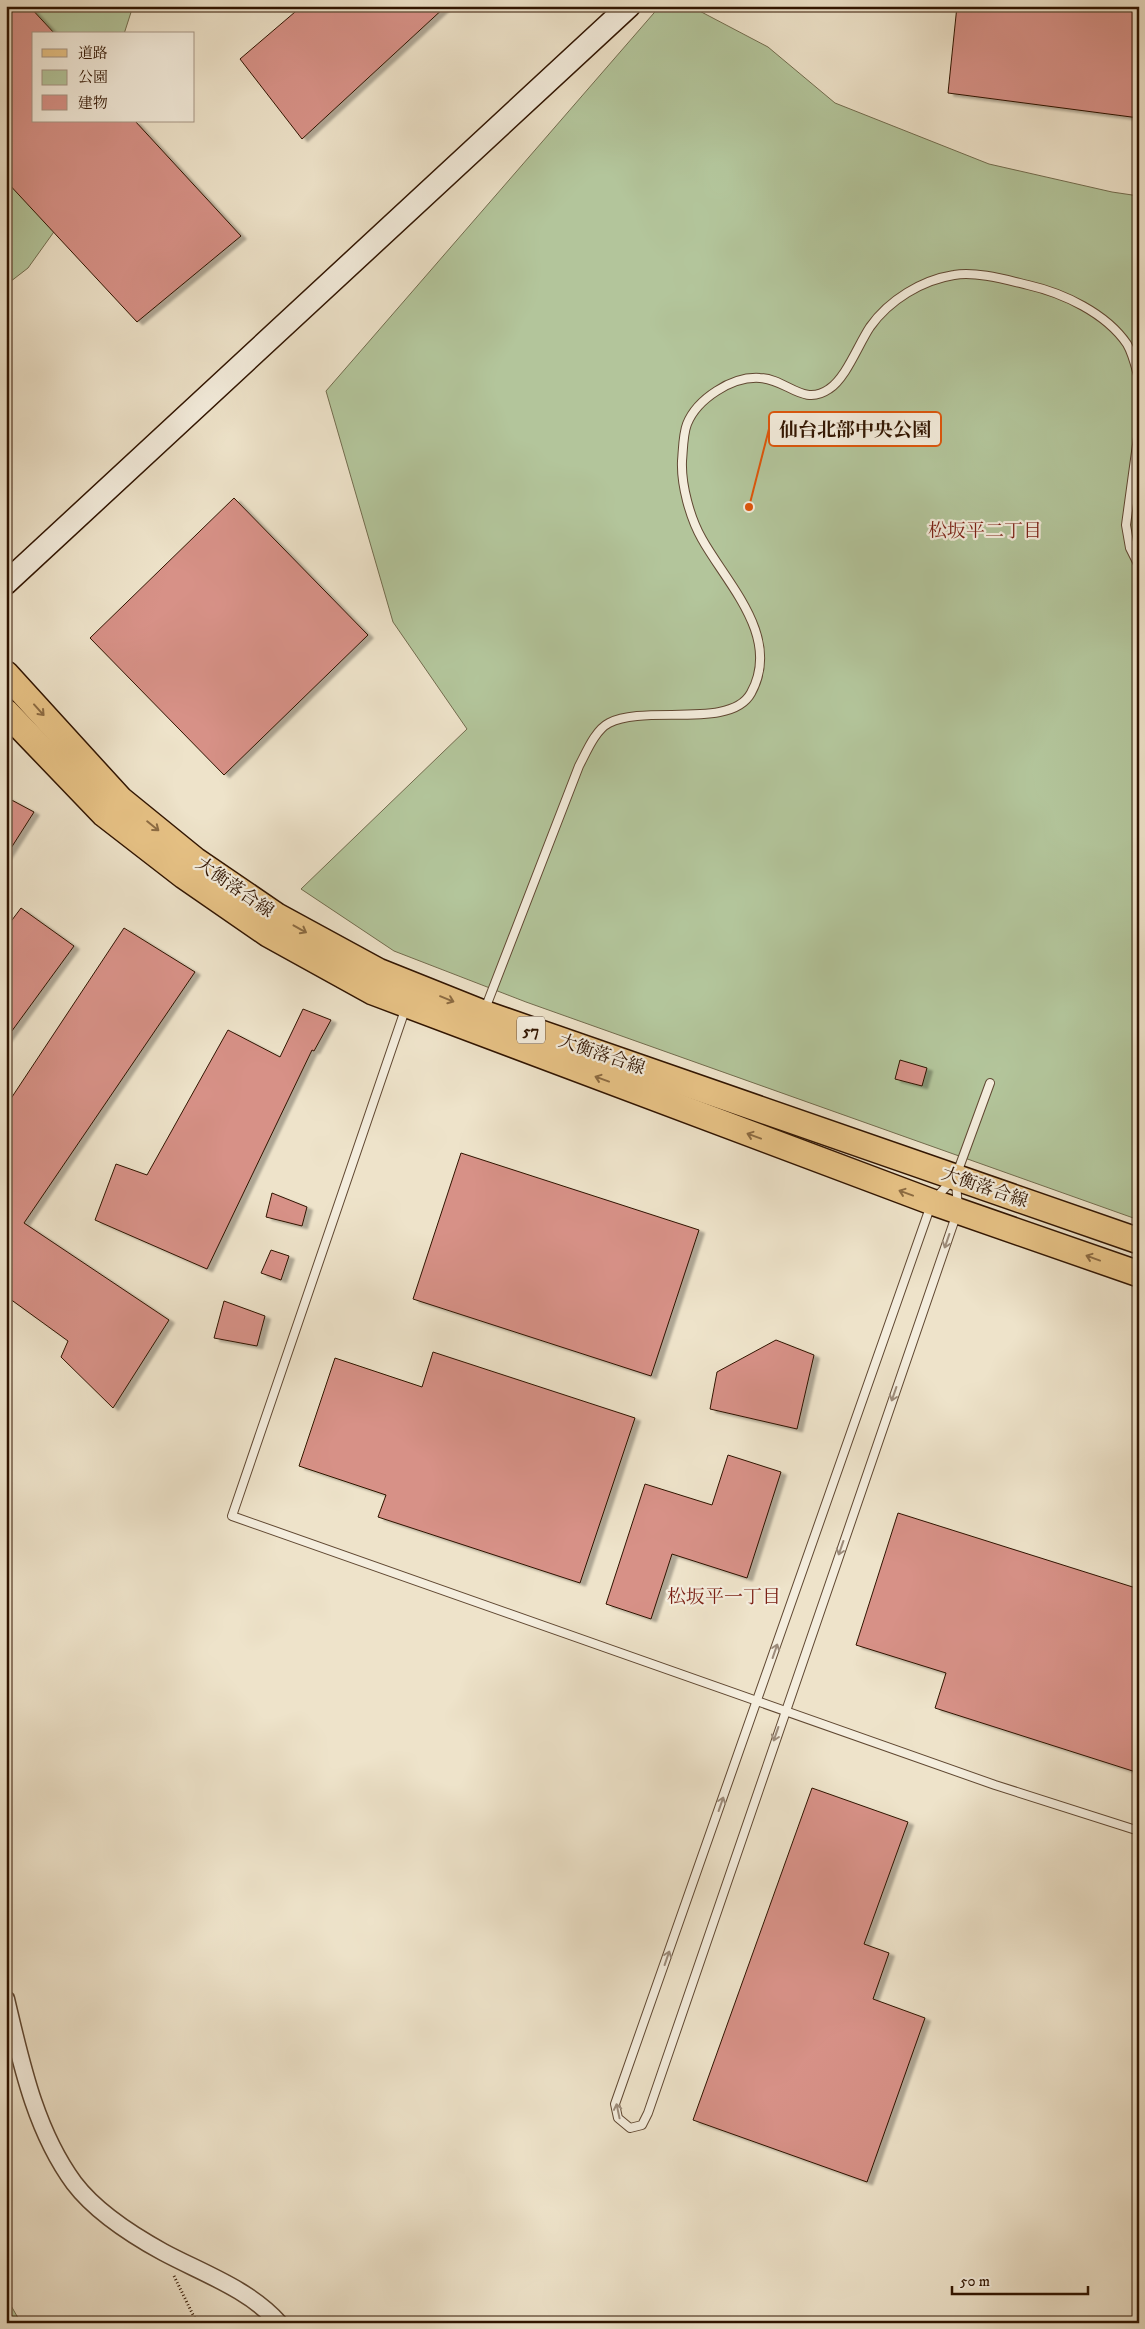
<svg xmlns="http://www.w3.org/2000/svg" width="1145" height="2329" viewBox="0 0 1145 2329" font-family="'IM FELL DW Pica','Noto Serif JP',serif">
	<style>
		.green { fill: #b3c59b; stroke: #726c4e }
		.building { fill: #d79187; stroke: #301400; filter: url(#shadow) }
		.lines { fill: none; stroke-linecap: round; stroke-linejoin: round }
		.lane-casing { stroke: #604832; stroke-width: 10 }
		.street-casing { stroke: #604832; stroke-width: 19 }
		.secondary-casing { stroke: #301400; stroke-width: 25 }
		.primary-casing { stroke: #301400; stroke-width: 28 }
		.path { stroke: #301400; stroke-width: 3; stroke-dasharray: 1 2.5; stroke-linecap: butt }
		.lane { stroke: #f4eddd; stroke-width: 8 }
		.street { stroke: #f4eddd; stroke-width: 16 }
		.secondary { stroke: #f4eddd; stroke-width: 22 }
		.primary { stroke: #e7c285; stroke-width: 25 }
		.oneway { stroke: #8c6b42 }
		.oneway2 { stroke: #9c8b7a }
		.labels { text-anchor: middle; stroke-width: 4.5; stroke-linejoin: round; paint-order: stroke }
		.shield { fill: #f4eddd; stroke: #6b5542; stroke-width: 1 }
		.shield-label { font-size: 16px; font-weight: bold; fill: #301400 }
		.street-label { font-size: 18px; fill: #301400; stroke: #f4eddd }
		.neighbourhood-label { font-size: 19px; fill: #7a1f14; stroke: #f4eddd }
		.leader { fill: none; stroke: #df560b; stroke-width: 2 }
		.callout-dot { fill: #df560b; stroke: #f4eddd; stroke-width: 2 }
		.callout { fill: #f4eddd; stroke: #df560b; stroke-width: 2 }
		.callout-label { font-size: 19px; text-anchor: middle; font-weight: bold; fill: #301400 }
	</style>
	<defs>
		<filter id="shadow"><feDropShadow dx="5.5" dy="3" stdDeviation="1" flood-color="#0004"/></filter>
	</defs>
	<rect width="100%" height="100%" fill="#eee3ca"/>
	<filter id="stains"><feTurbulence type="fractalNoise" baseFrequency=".004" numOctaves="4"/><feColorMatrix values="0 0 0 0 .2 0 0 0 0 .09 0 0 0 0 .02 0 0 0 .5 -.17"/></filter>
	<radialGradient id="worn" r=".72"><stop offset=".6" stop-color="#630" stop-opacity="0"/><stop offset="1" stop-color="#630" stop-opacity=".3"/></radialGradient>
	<g class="green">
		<path d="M6,6H133L124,34H34V121L71,208L28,268L6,285Z"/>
		<path d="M660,6H690L768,47L835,103L989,164L1112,192L1139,196V1220L526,1002L394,951L301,889L467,729L393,622L326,391Z"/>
		<path d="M6,2297L21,2323H6Z"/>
	</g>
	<g class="building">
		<path d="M6,6H29L55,34H34V121H135L241,236L137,322L6,181Z"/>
		<path d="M302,6H446L302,139L240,59Z"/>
		<path d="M957,6H1139V118L948,93Z"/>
		<path d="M234,498L368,635L224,775L90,638Z"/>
		<path d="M6,797L34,812L6,856Z"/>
		<path d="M21,908L74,946L6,1039V928Z"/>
		<path d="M124,928L195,972L24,1223L169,1320L113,1408L61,1357L68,1341L6,1296V1106Z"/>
		<path d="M303,1009L331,1020L314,1051L312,1050L207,1269L95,1220L116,1164L147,1175L228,1030L280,1057Z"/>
		<path d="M900,1060L927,1068L922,1086L895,1079Z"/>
		<path d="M461,1153L699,1230L651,1376L413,1299Z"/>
		<path d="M272,1193L307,1207L302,1226L266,1217Z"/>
		<path d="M271,1250L289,1256L281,1280L261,1273Z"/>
		<path d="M224,1301L265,1316L257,1346L214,1338Z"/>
		<path d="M776,1340L814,1355L797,1429L710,1409L717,1372Z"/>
		<path d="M433,1352L635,1418L580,1583L378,1517L386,1495L299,1466L335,1358L422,1387Z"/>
		<path d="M728,1455L781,1472L747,1578L672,1554L651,1619L606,1604L645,1484L712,1505Z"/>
		<path d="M898,1513L1139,1589V1773L935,1708L946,1673L856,1645Z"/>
		<path d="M812,1788L908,1822L864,1944L889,1953L873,1999L925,2018L867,2182L693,2120Z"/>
	</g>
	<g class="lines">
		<defs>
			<g id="lane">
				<path d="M1139,430L1126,525L1130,548L1139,566"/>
				<path d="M406,1007L232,1516L995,1785L1139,1831"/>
				<path d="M485,1009L579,766C586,753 595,730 609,723C645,704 731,730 751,693C782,637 727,584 702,539C690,518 681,485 682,461C683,450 683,434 687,424C697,399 732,376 760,378C787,379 803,407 829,389C846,378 858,345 870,327C889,300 922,280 954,275C976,271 1007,280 1028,285C1063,293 1106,313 1127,344C1133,354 1136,368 1139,379"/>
				<path d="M956,1181L958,1210L648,2113L642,2125L630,2128L618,2118L615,2104L932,1202L956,1176L990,1083"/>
			</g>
			<path id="street" d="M6,1999C21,2062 35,2130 74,2183C96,2212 132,2235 163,2252C202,2273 249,2289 279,2323"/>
			<path id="secondary" d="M6,583L629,6"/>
			<g id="primary">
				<path d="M6,674L120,799L195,860L277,916L378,971L483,1013L1139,1241"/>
				<path d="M6,712L104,814L184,876L268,934L373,992L932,1202L1139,1274"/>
			</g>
		</defs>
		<use href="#lane" class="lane-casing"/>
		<use href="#street" class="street-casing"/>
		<use href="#secondary" class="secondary-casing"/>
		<use href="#primary" class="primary-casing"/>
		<path class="path" d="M174,2276L197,2323"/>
		<use href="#lane" class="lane"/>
		<use href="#street" class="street"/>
		<use href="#secondary" class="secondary"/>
		<use href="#primary" class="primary"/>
	</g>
	<defs><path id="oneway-shaft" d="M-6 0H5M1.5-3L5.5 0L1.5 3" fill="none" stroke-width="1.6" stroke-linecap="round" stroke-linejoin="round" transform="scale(1.25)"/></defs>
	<g class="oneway">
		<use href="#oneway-shaft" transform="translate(39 710) rotate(48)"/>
		<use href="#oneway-shaft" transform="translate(153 826) rotate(39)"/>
		<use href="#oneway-shaft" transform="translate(300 929) rotate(29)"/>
		<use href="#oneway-shaft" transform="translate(447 999) rotate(22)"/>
		<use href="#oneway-shaft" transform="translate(602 1079) rotate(-160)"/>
		<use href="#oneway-shaft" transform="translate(754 1136) rotate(-160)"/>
		<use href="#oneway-shaft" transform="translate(906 1193) rotate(-160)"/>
		<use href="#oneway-shaft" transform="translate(1093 1258) rotate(-160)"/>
	</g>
	<g class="oneway2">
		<use href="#oneway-shaft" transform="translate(947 1241) rotate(109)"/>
		<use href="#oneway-shaft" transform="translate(894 1394) rotate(109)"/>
		<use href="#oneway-shaft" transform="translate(841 1548) rotate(109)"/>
		<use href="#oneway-shaft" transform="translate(775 1651) rotate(-71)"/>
		<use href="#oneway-shaft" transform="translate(776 1734) rotate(109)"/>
		<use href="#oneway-shaft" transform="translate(721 1804) rotate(-71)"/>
		<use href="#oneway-shaft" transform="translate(667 1958) rotate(-71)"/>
		<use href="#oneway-shaft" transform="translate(618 2111) rotate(-102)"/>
	</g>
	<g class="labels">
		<rect class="shield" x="517" y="1016.5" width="28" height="27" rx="4"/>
		<g class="shield-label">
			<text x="531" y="1036">57</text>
		</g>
		<g class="street-label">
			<text transform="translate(235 887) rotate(35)" y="6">大衡落合線</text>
			<text transform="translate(602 1054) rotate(19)" y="6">大衡落合線</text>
			<text transform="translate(985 1187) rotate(19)" y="6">大衡落合線</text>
		</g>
		<g class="neighbourhood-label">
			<text x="985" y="537">松坂平二丁目</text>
			<text x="724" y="1603">松坂平一丁目</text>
		</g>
	</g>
	<path class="leader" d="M749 507L769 429"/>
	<circle class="callout-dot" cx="749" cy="507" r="5"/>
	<rect class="callout" x="769" y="412" width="172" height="34" rx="5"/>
	<g class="callout-label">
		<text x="855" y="436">仙台北部中央公園</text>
	</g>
	<rect width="1145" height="2329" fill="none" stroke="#eee3ca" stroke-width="25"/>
	<rect x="8" y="8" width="1130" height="2314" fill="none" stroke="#301400" stroke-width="2.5"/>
	<rect x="12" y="12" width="1120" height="2304" fill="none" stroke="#301400"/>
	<rect x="32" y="32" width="162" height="90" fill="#f4eddd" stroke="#a69685"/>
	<rect x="42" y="49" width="25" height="8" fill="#e7c285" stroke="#a69685"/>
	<text x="78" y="58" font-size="15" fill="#301400">道路</text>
	<rect x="42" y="70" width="25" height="15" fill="#b3c59b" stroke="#a69685"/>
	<text x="78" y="82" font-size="15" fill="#301400">公園</text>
	<rect x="42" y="95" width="25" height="15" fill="#d79187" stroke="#a69685"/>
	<text x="78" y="108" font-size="15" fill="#301400">建物</text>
	<path d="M952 2286v8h136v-8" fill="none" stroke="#301400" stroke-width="2.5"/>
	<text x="960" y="2286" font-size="15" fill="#301400" stroke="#f4eddd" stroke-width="4" paint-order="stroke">50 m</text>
	<rect width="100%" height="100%" filter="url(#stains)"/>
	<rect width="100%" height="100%" fill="url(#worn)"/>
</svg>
